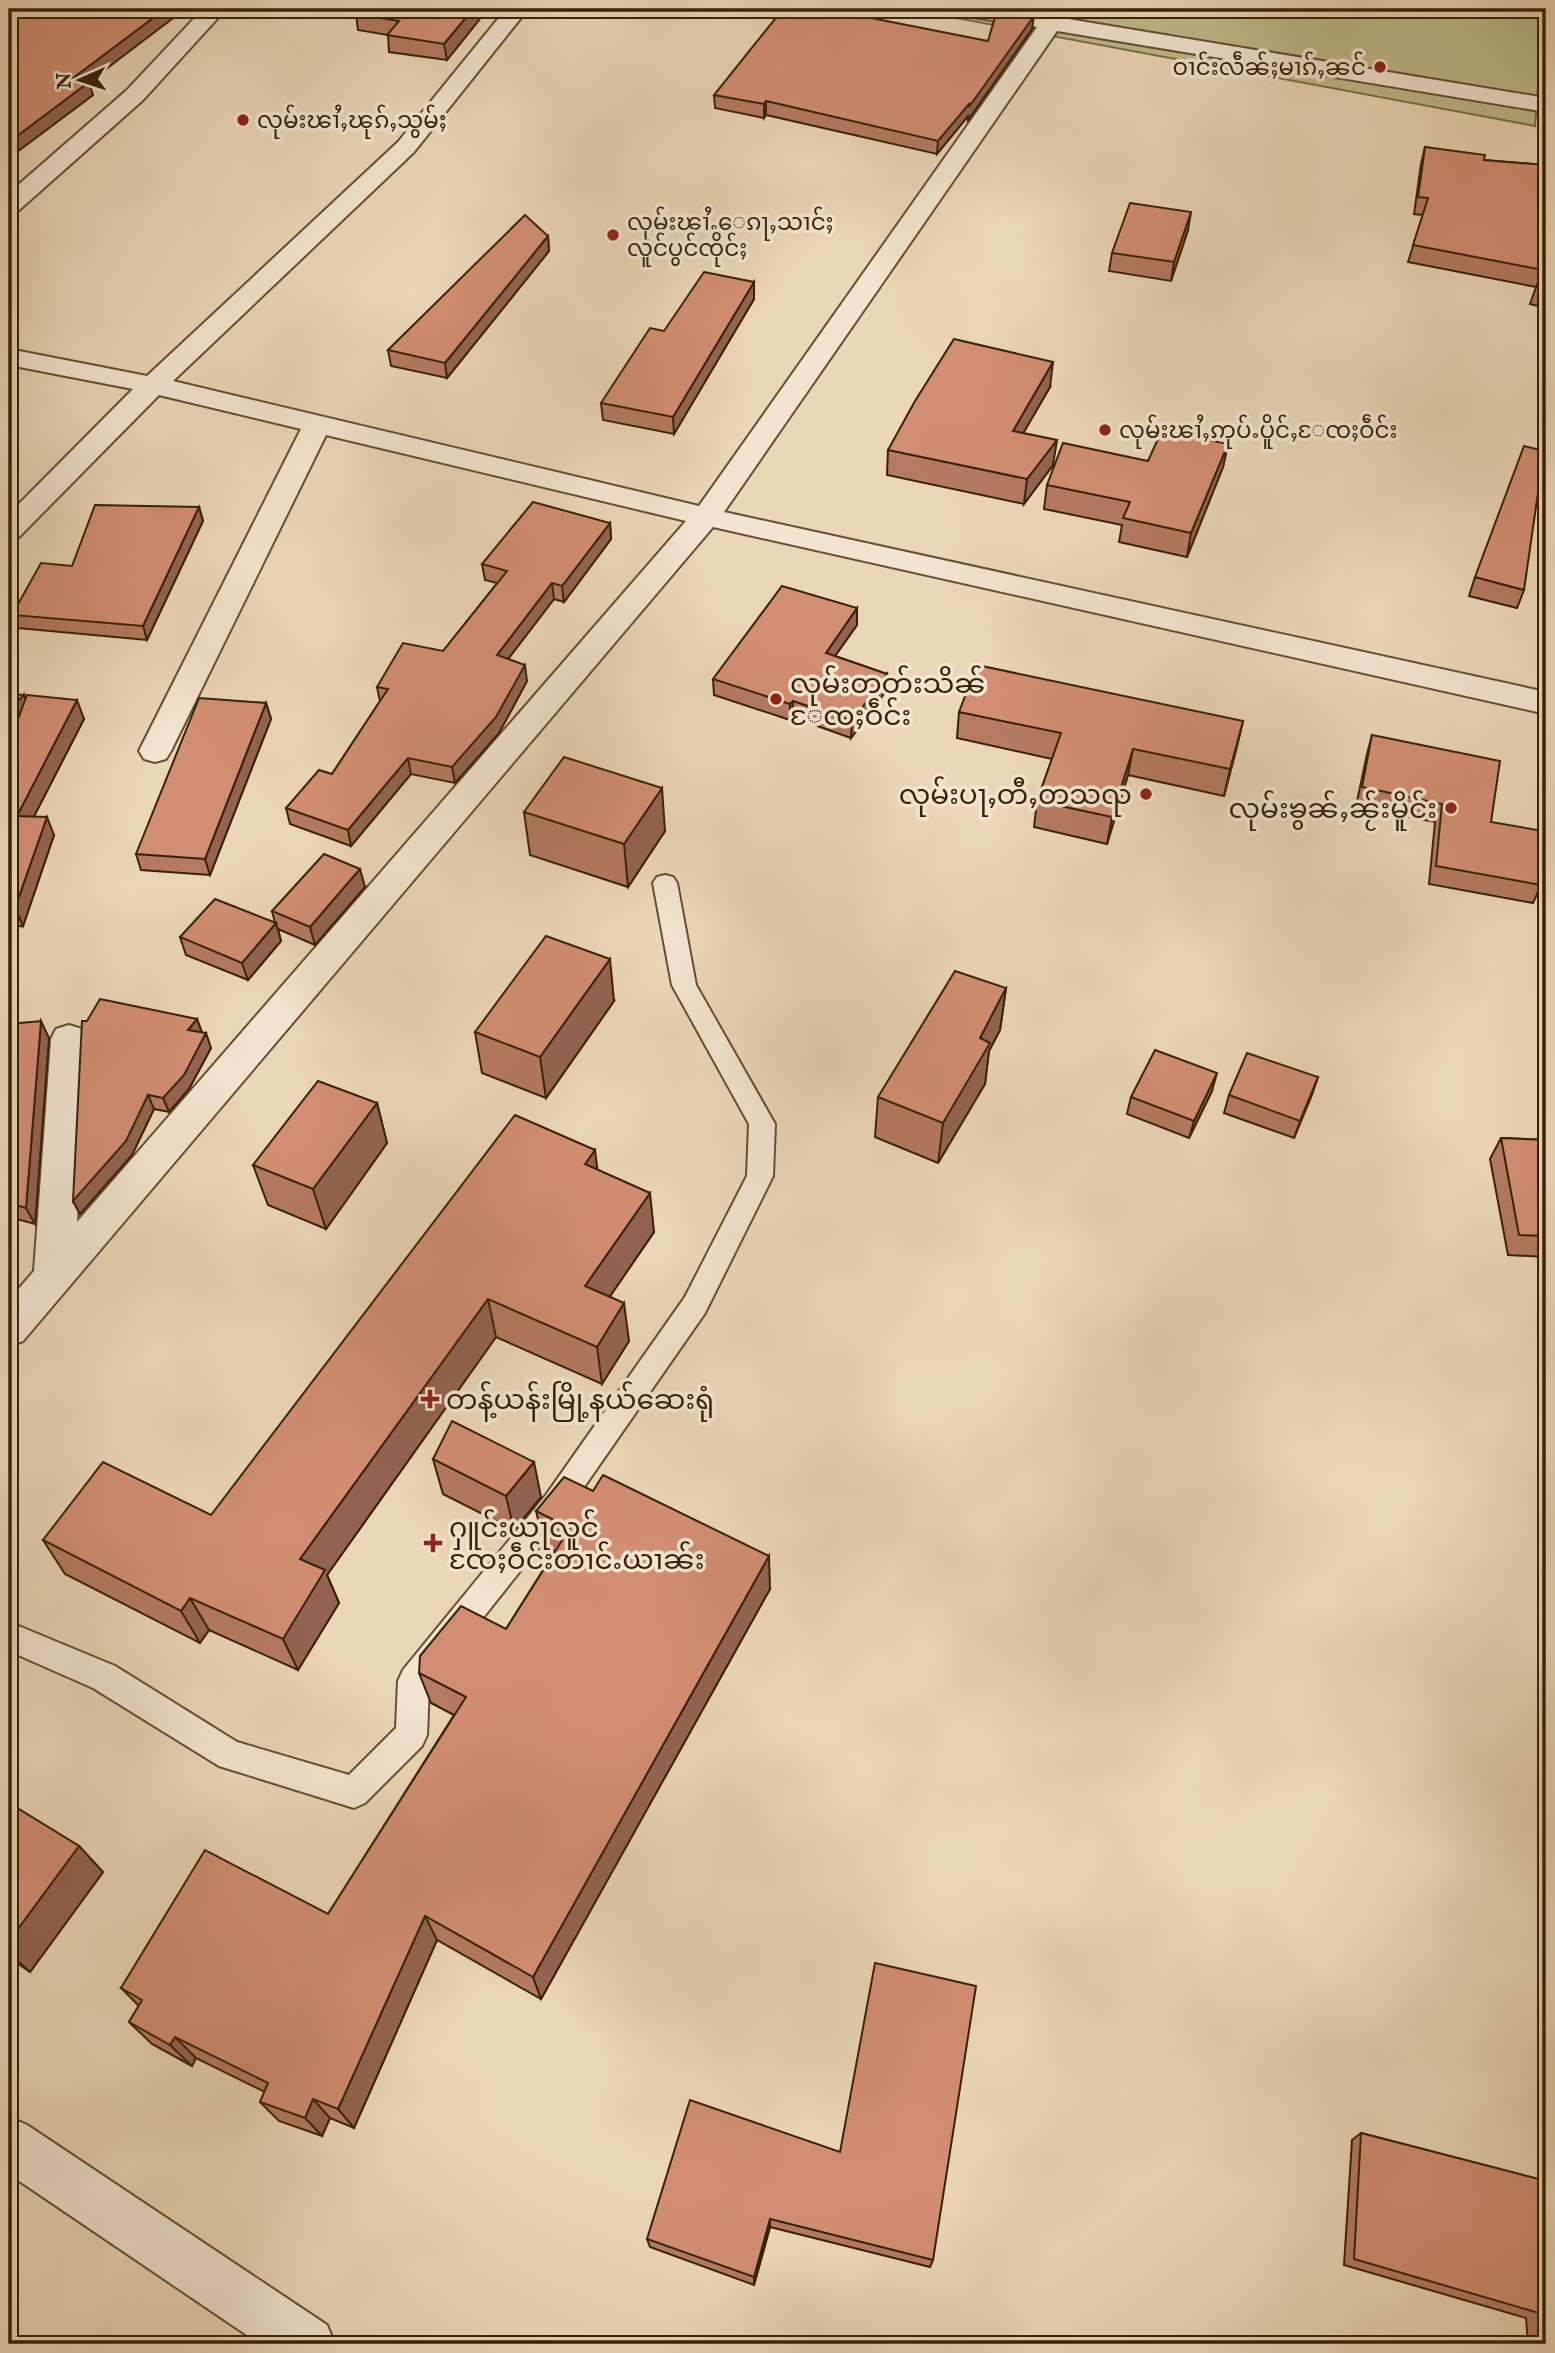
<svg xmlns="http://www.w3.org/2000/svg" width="1555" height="2353" viewBox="0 0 1555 2353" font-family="'IM FELL English','Noto Sans Myanmar',serif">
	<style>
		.green { fill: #bebc8a; stroke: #7a6f49; stroke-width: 2 }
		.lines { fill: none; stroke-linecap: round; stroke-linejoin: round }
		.service-casing { stroke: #644f34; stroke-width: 4 }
		.minor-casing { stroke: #644f34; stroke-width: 4 }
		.service { fill: #f2e4d0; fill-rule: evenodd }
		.minor { fill: #f2e4d0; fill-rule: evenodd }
		.wall { fill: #b57a62; stroke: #372208; stroke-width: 2 }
		.shaded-wall { fill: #936350; stroke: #372208; stroke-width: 2 }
		.building { fill: #d28e72; stroke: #372208; stroke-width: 2 }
		.poi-dot { fill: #8f2418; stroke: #f2e4d0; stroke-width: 2.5 }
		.labels { text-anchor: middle; stroke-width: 7; stroke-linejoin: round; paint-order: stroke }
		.far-poi-label { font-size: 23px; fill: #372208; stroke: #f2e4d0; text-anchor: start }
		.poi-label { font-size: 28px; fill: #372208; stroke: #f2e4d0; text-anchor: start }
	</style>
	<rect width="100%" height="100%" fill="#ebd6b7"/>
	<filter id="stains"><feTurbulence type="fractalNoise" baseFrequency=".00286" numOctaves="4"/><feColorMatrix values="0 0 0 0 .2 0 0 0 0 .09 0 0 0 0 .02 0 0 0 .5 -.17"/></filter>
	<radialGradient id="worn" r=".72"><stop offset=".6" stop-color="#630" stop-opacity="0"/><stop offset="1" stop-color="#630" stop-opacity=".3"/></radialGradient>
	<path class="green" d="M908,9H1544L1535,126Z"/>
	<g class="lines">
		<defs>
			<path id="service" d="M665,875L673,877L677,883L696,985L775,1124L773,1176L705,1313L566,1513L429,1686L427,1735L422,1746L365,1803L354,1808L219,1766L93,1688L9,1651V1622L115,1666L237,1742L349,1775L396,1728L398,1681L403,1670L546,1495L685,1297L747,1176L749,1124L672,985L653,883L657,877Z"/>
			<g id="minor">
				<path d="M203,9H226L143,100L18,211L9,213V193L127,90Z"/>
				<path d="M506,9H528L414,152L173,381L699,506L1037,27L967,16L959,14L956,9H1006L1053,14L1062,18L1546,98V112L1057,31L724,512L1546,692V714L713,527L23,1341L9,1346V1300L34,1271L51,1039L56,1029L69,1025L82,1029L87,1039L77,1222L686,521L326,435L171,751L166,759L155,762L144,759L139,751L301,429L159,395L19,537L9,540V514L133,389L9,365V349L147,376L398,142Z"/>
				<path d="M9,2117L27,2125L327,2325L335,2344H260L9,2174Z"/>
			</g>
		</defs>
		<use href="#service" class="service-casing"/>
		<use href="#minor" class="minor-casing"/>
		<use href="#service" class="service"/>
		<use href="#minor" class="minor"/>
	</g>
	<g class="wall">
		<path d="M1025,9H1057L1055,12Z"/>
		<path d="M356,14L479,20L447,60L389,52L388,35L358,30Z"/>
		<path d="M1032,29L968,120V116L937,154L766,115L764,118L715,108L714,95L988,41Z"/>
		<path d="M1425,147L1484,160L1546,165V308L1530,304L1536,287L1408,262L1423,215L1414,214L1421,164Z"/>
		<path d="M1188,230L1171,281L1109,271L1112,253Z"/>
		<path d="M548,236L549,251L447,378L391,366L388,350Z"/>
		<path d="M754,299L674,434L603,420L601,403Z"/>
		<path d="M1050,387L1023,433L1053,465L1024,504L887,475L888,450Z"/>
		<path d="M1228,444L1223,467L1187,557L1119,542L1122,525L1044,509L1047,485L1148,461Z"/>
		<path d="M199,507L203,521L147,640L18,628L12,615L72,566Z"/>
		<path d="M610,523L611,539L564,602L554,599L508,659L527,681L499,733L455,783L411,774L351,846L290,824L286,808L332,774L380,701L377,687L443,651L497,583L485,580L482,564Z"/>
		<path d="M1475,577L1524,590L1517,608L1469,596Z"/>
		<path d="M857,608V625L835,656L887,674L886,691L851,738L792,717L790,720L714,695L713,679Z"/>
		<path d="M24,695L25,699L84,719L34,816L54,835L23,926L9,927V743Z"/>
		<path d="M266,703L271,719L210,875L141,870L136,854Z"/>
		<path d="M959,712L1243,721L1224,796L1128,775L1107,844L1034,827L1037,801L1052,759L957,738Z"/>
		<path d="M1372,735L1491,822L1541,885L1533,903L1429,884L1435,822L1356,806L1367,754Z"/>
		<path d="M524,812L665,831L628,887L530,855Z"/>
		<path d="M365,887L315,945L278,929L281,941L248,980L186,955L180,937L275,923L272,911Z"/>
		<path d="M1006,988L1000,1030L989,1051L985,1084L938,1163L875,1137L878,1097Z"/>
		<path d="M614,1001L546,1098L482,1073L475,1032Z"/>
		<path d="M197,1019L202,1032L211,1048L189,1089L169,1112L154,1109L132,1155L80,1214L73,1201Z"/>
		<path d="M9,1024L49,1038L35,1224L9,1217Z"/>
		<path d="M1318,1077L1294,1138L1224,1113L1229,1095Z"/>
		<path d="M1212,1091L1189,1138L1127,1114L1131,1097Z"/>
		<path d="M377,1103L387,1143L326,1229L268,1205L253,1165Z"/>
		<path d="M1501,1138L1546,1140V1257L1508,1255L1490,1159Z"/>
		<path d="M597,1169L654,1232L610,1296L629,1341L602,1384L496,1337L327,1575L339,1603L298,1670L209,1630L200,1643L65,1574L43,1540L211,1515Z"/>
		<path d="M433,1459L541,1497L514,1530L443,1494Z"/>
		<path d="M536,1511L770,1589L541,1999L437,1940L354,2128L330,2118L322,2136L279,2121L260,2102L265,2092L196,2058L192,2066L152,2044L129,2022L139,2006L121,1988L328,1914L454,1715L431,1703L419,1673L506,1629L555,1551L544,1545Z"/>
		<path d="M9,1803L79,1846L103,1872L30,1972L9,1958Z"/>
		<path d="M1361,2133L1546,2181V2344H1528L1526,2318L1344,2265L1352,2140Z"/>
		<path d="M840,2152L933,2260L930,2267L770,2227L754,2285L650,2247L647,2239Z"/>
	</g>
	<g class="shaded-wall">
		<path d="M165,9H185L77,91L73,78Z"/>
		<path d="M473,9H478L479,20L447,60L444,44Z"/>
		<path d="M1034,16L1032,29L968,120V116L937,154L938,141Z"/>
		<path d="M89,82L93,95L9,158V142Z"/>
		<path d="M766,101V115L764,118V104Z"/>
		<path d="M1191,212L1188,230L1171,281L1174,262Z"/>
		<path d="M548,236L549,251L447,378L445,363Z"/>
		<path d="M754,282V299L674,434L673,417Z"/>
		<path d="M1053,362L1050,387L1010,456L1013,431Z"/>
		<path d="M1057,440L1053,465L1024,504L1027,479Z"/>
		<path d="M1228,444L1223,467L1187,557L1191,533Z"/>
		<path d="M199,507L203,521L147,640L143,626Z"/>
		<path d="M610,523L611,539L564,602L562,586Z"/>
		<path d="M552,583L554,599L499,671L497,655Z"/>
		<path d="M857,608V625L825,670L826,653Z"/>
		<path d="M525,665L527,681L499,733L455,783L452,767Z"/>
		<path d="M887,674L886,691L851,738L852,721Z"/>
		<path d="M24,695L31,713L9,734V709Z"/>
		<path d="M77,700L84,719L25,834L17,816Z"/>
		<path d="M793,701L792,717L790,720V704Z"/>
		<path d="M266,703L271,719L210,875L205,859Z"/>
		<path d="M1243,721L1237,747L1224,796L1230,769Z"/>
		<path d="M1133,749L1128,775L1107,844L1112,817Z"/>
		<path d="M408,758L411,774L351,846L348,830Z"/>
		<path d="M662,788L665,831L628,887L624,844Z"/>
		<path d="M47,817L54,835L23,926L15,908Z"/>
		<path d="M360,869L365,887L315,945L310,927Z"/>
		<path d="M276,923L281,941L248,980L242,963Z"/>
		<path d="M610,959L614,1001L546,1098L540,1057Z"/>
		<path d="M1006,988L1000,1030L989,1051L985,1084L938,1163L943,1123L980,1038Z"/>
		<path d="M197,1019L202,1033L188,1030Z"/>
		<path d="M41,1021L49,1038L35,1224L26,1208Z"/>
		<path d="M206,1033L211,1048L189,1089L169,1112L163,1098Z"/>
		<path d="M1217,1073L1212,1091L1189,1138L1194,1121Z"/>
		<path d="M1318,1077L1312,1095L1294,1138L1300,1121Z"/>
		<path d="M148,1095L154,1109L132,1155L80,1214L73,1201Z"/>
		<path d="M377,1103L387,1143L326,1229L313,1189Z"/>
		<path d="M595,1150L600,1190L585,1164Z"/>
		<path d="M650,1193L654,1232L591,1324L585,1286Z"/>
		<path d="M488,1299L496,1337L327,1575L339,1603L298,1670L283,1639L300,1559Z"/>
		<path d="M624,1303L629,1341L602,1384L597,1347Z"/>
		<path d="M534,1462L541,1497L514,1530L506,1496Z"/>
		<path d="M769,1556L770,1589L541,1999L533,1977Z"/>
		<path d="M190,1598L209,1630L200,1643L181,1611Z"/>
		<path d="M79,1846L103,1872L30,1972L9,1953V1941Z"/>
		<path d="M425,1916L437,1940L354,2128L338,2109Z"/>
		<path d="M175,2037L196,2058L192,2066L170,2045Z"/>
		<path d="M313,2099L330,2118L322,2136L305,2118Z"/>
		<path d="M770,2219V2227L754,2285V2277Z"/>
	</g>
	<g class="building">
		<path d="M9,9H165L73,78L89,82L9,142Z"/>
		<path d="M360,9H473L444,44L387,35L399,21L356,14Z"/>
		<path d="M783,9H826L988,41L997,10L1034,16L969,107L970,103L938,141L766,101L764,104L714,95Z"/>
		<path d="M1425,147L1485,155L1484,160L1546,165V289L1536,287L1543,270L1413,245L1428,198L1418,197Z"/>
		<path d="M1130,203L1191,212L1174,262L1112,253Z"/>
		<path d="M525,215L548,236L445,363L388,350Z"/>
		<path d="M704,272L754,282L673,417L601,403L650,328L664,331Z"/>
		<path d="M954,339L1053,362L1013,431L1057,440L1027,479L888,450L915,401Z"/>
		<path d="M1162,430L1228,444L1191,533L1123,518L1130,502L1047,485L1063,443L1148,461Z"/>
		<path d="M1524,446L1544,451L1524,590L1475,577Z"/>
		<path d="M533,502L610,523L562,586L552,583L497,655L525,665L496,717L452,767L408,758L348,830L286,808L319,770L332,774L388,689L377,687L403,643L443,651L507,571L482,564Z"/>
		<path d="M95,505L199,507L143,626L12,615L41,563L72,566Z"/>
		<path d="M782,586L857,608L826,653L887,674L852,721L793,701L790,704L713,679Z"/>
		<path d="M977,665L1243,721L1230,769L1133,749L1112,817L1037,801L1061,733L959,712Z"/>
		<path d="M9,694L24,695L9,709Z"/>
		<path d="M27,695L77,700L17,816L47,817L15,908H9V743Z"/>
		<path d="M199,698L266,703L205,859L136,854Z"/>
		<path d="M1372,735L1500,761L1491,822L1543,831L1541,885L1436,866L1442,804L1362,787Z"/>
		<path d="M564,757L662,788L624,844L524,812Z"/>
		<path d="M324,854L360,869L310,927L272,911Z"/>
		<path d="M215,899L276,923L242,963L180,937Z"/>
		<path d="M546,936L610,959L540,1057L475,1032Z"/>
		<path d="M955,971L1006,988L980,1038L990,1043L943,1123L878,1097Z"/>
		<path d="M100,999L197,1019L188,1030L206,1033L184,1075L163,1098L148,1095L126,1141L73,1201L82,1021H87Z"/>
		<path d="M41,1021L26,1208L9,1203V1024Z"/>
		<path d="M1155,1050L1217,1073L1194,1121L1131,1097Z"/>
		<path d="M1247,1053L1318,1077L1300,1121L1229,1095Z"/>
		<path d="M318,1081L377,1103L313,1189L253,1165Z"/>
		<path d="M515,1115L595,1150L585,1164L650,1193L585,1286L624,1303L597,1347L488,1299L300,1559L325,1570L283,1639L190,1598L181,1611L43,1540L103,1462L211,1515Z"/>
		<path d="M1501,1138L1546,1140V1236L1519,1235Z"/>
		<path d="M452,1421L534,1462L506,1496L433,1459Z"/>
		<path d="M603,1475L769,1556L533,1977L425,1916L338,2109L313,2099L305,2118L260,2102L268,2083L175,2037L170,2045L129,2022L142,2000L121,1988L205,1850L328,1914L466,1697L419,1673L420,1656L461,1606L506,1629L570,1528L536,1511L564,1477L593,1491Z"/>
		<path d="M9,1803L79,1846L9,1941Z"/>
		<path d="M875,1963L976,1986L933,2260L770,2219L754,2277L647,2239L690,2100L840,2152Z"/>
		<path d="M1361,2133L1546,2181V2344H1541L1539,2313L1354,2259Z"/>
	</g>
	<g class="poi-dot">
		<circle cx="1380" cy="67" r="7"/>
		<circle cx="243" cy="120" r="7"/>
		<circle cx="613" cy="235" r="7"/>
		<circle cx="1105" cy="430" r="7"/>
		<circle cx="776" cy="699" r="7"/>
		<circle cx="1146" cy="794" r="7"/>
		<circle cx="1451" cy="808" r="7"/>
		<path d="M426.5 1388.5h7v7h7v7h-7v7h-7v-7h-7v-7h7z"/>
		<path d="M429.5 1532.5h7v7h7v7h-7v7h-7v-7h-7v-7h7z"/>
	</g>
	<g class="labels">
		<g class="far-poi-label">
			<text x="1366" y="75" text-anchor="end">ဝၢင်းလဵၼ်ႈမၢၵ်ႇၼင်</text>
			<text x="257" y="128">လုမ်းၽၢႆႇၽုၵ်ႇသွမ်ႈ</text>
			<text x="627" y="230">လုမ်းၽၢႆႇေၵႃႇသၢင်ႈ<tspan x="627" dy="26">လူင်ပွင်ၸိုင်ႈ</tspan></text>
			<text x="1119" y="438">လုမ်းၽၢႆႇဢုပ်ႉပိူင်ႇႄၸႈဝဵင်း</text>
		</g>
		<g class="poi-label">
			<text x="790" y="693">လုမ်းတတ်းသိၼ်<tspan x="790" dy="32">ႄၸႈဝဵင်း</tspan></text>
			<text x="1132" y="804" text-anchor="end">လုမ်းပႃႇတီႇတသၺ</text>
			<text x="1437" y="818" text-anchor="end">လုမ်းၶွၼ်ႇၼႂ်းမိူင်း</text>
			<text x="446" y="1409">တန့်ယန်းမြို့နယ်ဆေးရုံ</text>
			<text x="449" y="1537">ႁူင်းယႃလူင်<tspan x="449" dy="32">ၸႄႈဝဵင်းတၢင်ႉယၢၼ်း</tspan></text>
		</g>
	</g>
	<rect width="1555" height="2353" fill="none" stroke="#ebd6b7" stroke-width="35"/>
	<rect x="10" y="10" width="1534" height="2332" fill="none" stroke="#372208" stroke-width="3.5"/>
	<rect x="18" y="18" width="1520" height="2318" fill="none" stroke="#372208" stroke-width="2"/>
	<g transform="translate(80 80) rotate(267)" stroke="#f2e4d0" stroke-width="5" paint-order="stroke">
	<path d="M0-5L12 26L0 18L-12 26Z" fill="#372208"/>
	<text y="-10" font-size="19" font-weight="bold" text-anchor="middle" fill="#372208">N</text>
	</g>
	<rect width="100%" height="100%" filter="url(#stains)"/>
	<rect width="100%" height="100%" fill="url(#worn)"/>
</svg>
